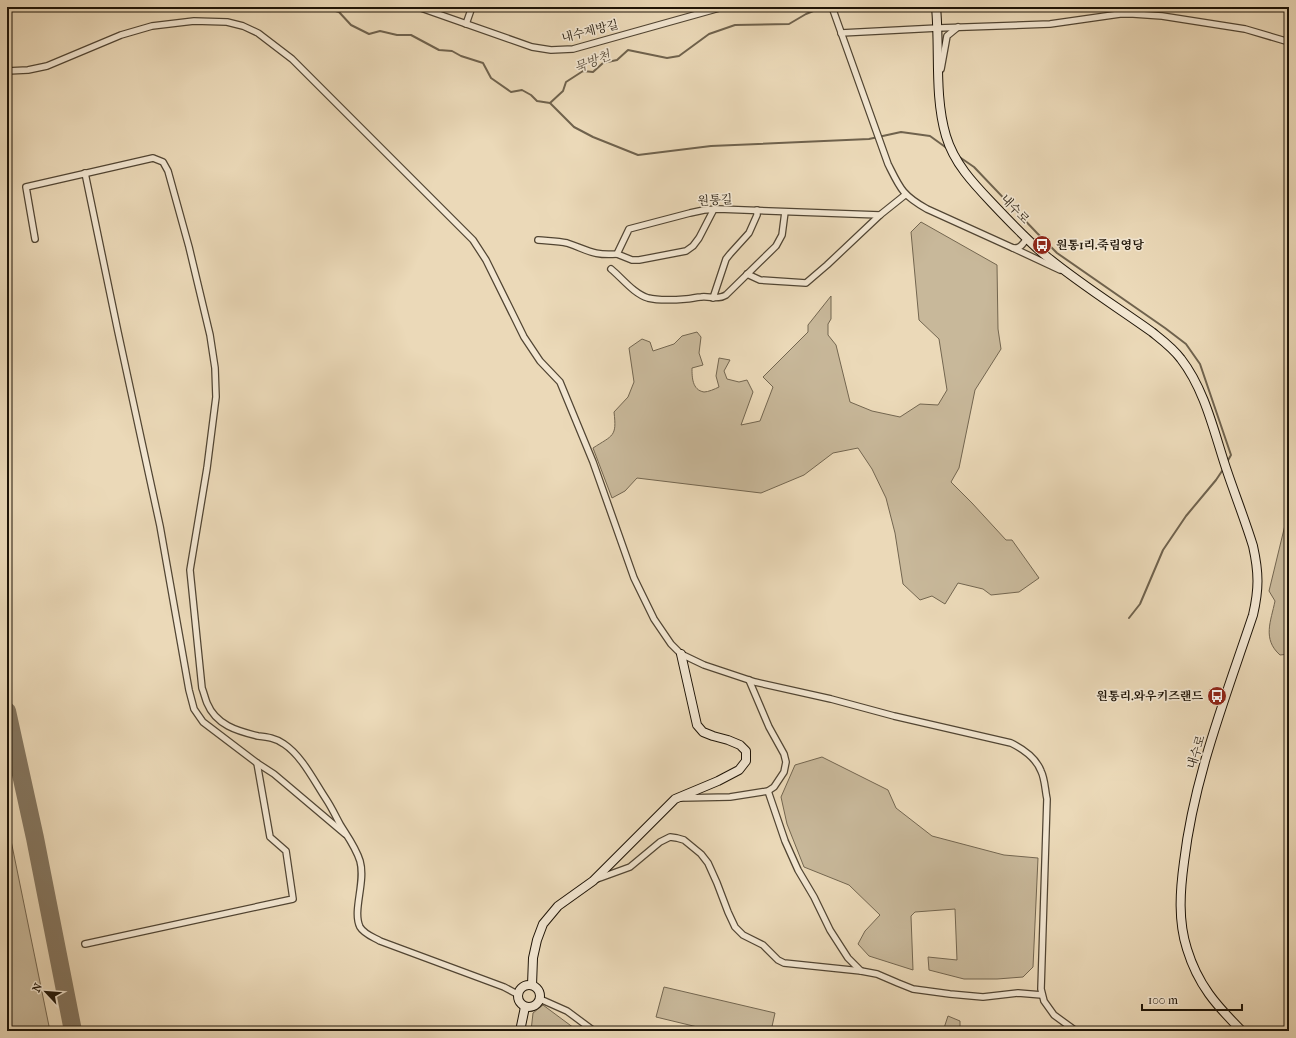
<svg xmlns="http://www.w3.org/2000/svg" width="1296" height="1038" viewBox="0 0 1296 1038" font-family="'IM FELL French Canon','Noto Serif KR',serif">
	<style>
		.green { fill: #c8b89a; stroke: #736650 }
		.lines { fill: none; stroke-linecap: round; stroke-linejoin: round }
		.stream { stroke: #6f624d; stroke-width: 2 }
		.taxiway { stroke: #847660; stroke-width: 18 }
		.street-casing { stroke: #514533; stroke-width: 8 }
		.secondary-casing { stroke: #1e1407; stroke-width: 10 }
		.street { stroke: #f2e6d1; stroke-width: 5.5 }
		.secondary { stroke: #f2e6d1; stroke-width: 8 }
		.labels { text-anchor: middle; stroke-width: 3.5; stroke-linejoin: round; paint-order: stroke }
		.street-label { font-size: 12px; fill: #1e1407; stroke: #f2e6d1 }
		.poi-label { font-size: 12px; font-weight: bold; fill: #1e1407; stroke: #f2e6d1; text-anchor: start }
		.water-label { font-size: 13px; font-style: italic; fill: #5b4e3c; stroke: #f2e6d1 }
	</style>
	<rect width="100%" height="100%" fill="#ebd9b8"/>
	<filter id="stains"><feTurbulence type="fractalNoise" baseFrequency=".005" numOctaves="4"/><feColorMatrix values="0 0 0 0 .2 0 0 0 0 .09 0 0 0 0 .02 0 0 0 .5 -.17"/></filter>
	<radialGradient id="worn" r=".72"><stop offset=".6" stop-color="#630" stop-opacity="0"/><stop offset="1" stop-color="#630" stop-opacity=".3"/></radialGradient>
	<g class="green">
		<path d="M921,222L997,265L998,329L1001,349L975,390L959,468L951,482L972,503L1006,540H1012L1039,578L1019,592L991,595L983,589L958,583L945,604L932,596L920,600L903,584L895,533L886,498L872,469L858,448L833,453L804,475L761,493L637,478L625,491L612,498L593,448C613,435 617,437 614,412L628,397L634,382L629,348L642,339L650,342L653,351L674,344L682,336L697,332L701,337L699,353L703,365L692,368C692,377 692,390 704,392C708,392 715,389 719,387L716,376L719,358L730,360L724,371L727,379L739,382L747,380L753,392L741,425L760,421L773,387L763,377L808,332V325L831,296V319L828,324V335L836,345L850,402L872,411L900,417L920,404L938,405L947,390L939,339L919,320L911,232Z"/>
		<path d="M1289,516V654L1280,655C1262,639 1271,621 1275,601L1269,591L1285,525Z"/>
		<path d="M822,757L888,790L896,808L932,836L1004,855L1038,858L1033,967L1023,977L997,979H964L929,970L928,957L957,960L955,909L915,912L911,916L913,970L869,956L858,944L865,931L880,915L849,885L804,867L787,824L781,797L795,765Z"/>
		<path d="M7,821L50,1031H7Z"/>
		<path d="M664,987L775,1013L771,1031H714L656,1017Z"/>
		<path d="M543,1005L578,1031H531L533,1013Z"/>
		<path d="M948,1016L960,1021V1031H943Z"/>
	</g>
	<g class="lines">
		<g class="stream">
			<path d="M322,7L339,12L351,25L369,34L380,31L397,35H411L439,50L452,51L461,56L483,63L491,78L511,92L522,90L531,95L537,101L550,103L563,91L566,82L583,71L593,72L603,63L617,60L628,50L667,58L679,56L709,34L735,25L789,24L806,14L823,7"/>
			<path d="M550,103L574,127L593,137L638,155L711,146L869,139L901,132L930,136L948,149"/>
			<path d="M958,156L974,167L1037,233L1057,253L1165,328L1186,344L1200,364L1231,455L1227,462"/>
			<path d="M1129,618L1140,604L1163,550L1186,516L1216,480L1224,468"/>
		</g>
		<path class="taxiway" d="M7,711L35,838L73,1031"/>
		<defs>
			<g id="street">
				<path d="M418,7L532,47L551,50L573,49L723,7"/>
				<path d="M832,7L888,164C900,188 902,195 927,209L1013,248C1020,249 1023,244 1027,238"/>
				<path d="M466,24L472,7"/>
				<path d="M841,33L938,28L1050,24L1120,14H1133L1162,16L1245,29L1289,42"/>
				<path d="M941,69L947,36L958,27"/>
				<path d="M7,71L28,70L47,66L121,35L152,26L194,21L227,22L243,26L258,33L292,59L473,240L486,260L524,337L540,361L560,382L593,462L634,578L654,619L671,644L681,654L704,665L755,682L831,699L894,716L1011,743C1023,749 1036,758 1041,771C1045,779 1045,790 1047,799L1041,989L1044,1001L1054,1015L1076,1031"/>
				<path d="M85,173L118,332L160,526L189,690L194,709L203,722L257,763L274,774L345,834"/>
				<path d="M35,239L26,187L153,158L163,162L168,171L189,247L210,335L215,368L216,397L207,468L190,570L202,688C204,693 205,698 207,703C216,725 237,731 258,736C267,737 276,738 284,744C302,756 314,781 326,799C332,808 336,817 341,826C348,837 356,848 360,861C366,882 352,911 360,927C364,934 373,937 380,941L504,987L517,994"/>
				<path d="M538,240C548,241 558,241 567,243C588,250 593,256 617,254L629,229L690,213L704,210L718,209L880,215L905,195"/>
				<path d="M1013,248L1060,270"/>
				<path d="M617,254L632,260H639L686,251L693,246L699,238L714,209"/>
				<path d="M611,269C622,278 634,294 648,298C660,301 674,300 686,299C691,299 696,297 701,297C710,296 718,300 726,295L776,246L782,235L785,212"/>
				<path d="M747,274L760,280L806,283L827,265L880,215"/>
				<path d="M713,298L726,259L730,254L749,233L757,215V210"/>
				<path d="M768,791L785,841L798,870L814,897L830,930L848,958L861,971L877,974L898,983L913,989L950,994L983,997L1018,993L1042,995"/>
				<path d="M681,798L730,797L768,791L774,787L784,772L786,762L784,754L769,727L749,680"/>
				<path d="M597,879L630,867L660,842L670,837L677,838L684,840L701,854L708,863L717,883L728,912L735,927L743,935L763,945L778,960L784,963L861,971"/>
				<path d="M85,944L293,899L286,851L270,837L257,763"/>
				<path d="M540,999L567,1011L594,1031"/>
			</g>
			<g id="secondary">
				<path d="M936,7C940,49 934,96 946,136C954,163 973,183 992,203C1009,221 1027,240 1046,256C1080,284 1117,307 1152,332C1162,340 1173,348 1181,359C1205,390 1214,432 1226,468C1235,495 1245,520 1253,546C1259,573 1259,589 1253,615C1226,696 1194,777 1184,862C1180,891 1178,921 1187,949C1198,985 1216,1005 1242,1031"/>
				<circle cx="529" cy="996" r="11"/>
				<path d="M532,985L533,958L537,940L543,924L558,906L593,881L675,799L718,781L739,770L746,761V751L740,745L728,740L713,736L703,732L697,725L681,654"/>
				<path d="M520,1031L525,1007"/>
			</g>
		</defs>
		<use href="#street" class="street-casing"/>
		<use href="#secondary" class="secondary-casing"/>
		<use href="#street" class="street"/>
		<use href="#secondary" class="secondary"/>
	</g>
	<defs>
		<symbol id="bus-disc" viewBox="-11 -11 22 22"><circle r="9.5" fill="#8f2418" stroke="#f2e6d1"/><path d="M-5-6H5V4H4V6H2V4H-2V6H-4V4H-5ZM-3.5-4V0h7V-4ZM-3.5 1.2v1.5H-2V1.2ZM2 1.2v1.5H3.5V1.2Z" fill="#fff"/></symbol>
	</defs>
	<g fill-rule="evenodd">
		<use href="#bus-disc" x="1031" y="234" width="22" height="22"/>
		<use href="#bus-disc" x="1206" y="685" width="22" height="22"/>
	</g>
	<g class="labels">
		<g class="street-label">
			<text transform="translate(590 31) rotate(-14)" y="4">내수제방길</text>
			<text transform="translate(715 200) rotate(-3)" y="4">원통길</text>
			<text transform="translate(1015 209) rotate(46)" y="4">내수로</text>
			<text transform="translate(1196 752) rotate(-73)" y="4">내수로</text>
		</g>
		<g class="poi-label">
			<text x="1056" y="249">원통1리.죽림영당</text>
			<text x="1203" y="700" text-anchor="end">원통리.와우키즈랜드</text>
		</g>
		<g class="water-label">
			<text transform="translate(592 61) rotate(-22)" y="5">묵방천</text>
		</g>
	</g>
	<rect width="1296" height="1038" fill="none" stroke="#ebd9b8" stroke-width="24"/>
	<rect x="8" y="8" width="1280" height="1022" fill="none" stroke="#1e1407" stroke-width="2"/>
	<rect x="12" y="12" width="1272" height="1014" fill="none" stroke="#1e1407"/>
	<g transform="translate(46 992) rotate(296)" stroke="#f2e6d1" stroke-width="3" paint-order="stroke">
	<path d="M0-3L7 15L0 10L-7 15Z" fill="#1e1407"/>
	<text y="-6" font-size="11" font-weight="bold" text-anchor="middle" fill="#1e1407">N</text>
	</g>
	<path d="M1142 1004v6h100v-6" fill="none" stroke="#1e1407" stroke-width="2"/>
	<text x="1148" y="1004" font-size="12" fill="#1e1407" stroke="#f2e6d1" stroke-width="3" paint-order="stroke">100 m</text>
	<rect width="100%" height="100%" filter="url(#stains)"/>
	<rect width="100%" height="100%" fill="url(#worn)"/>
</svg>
